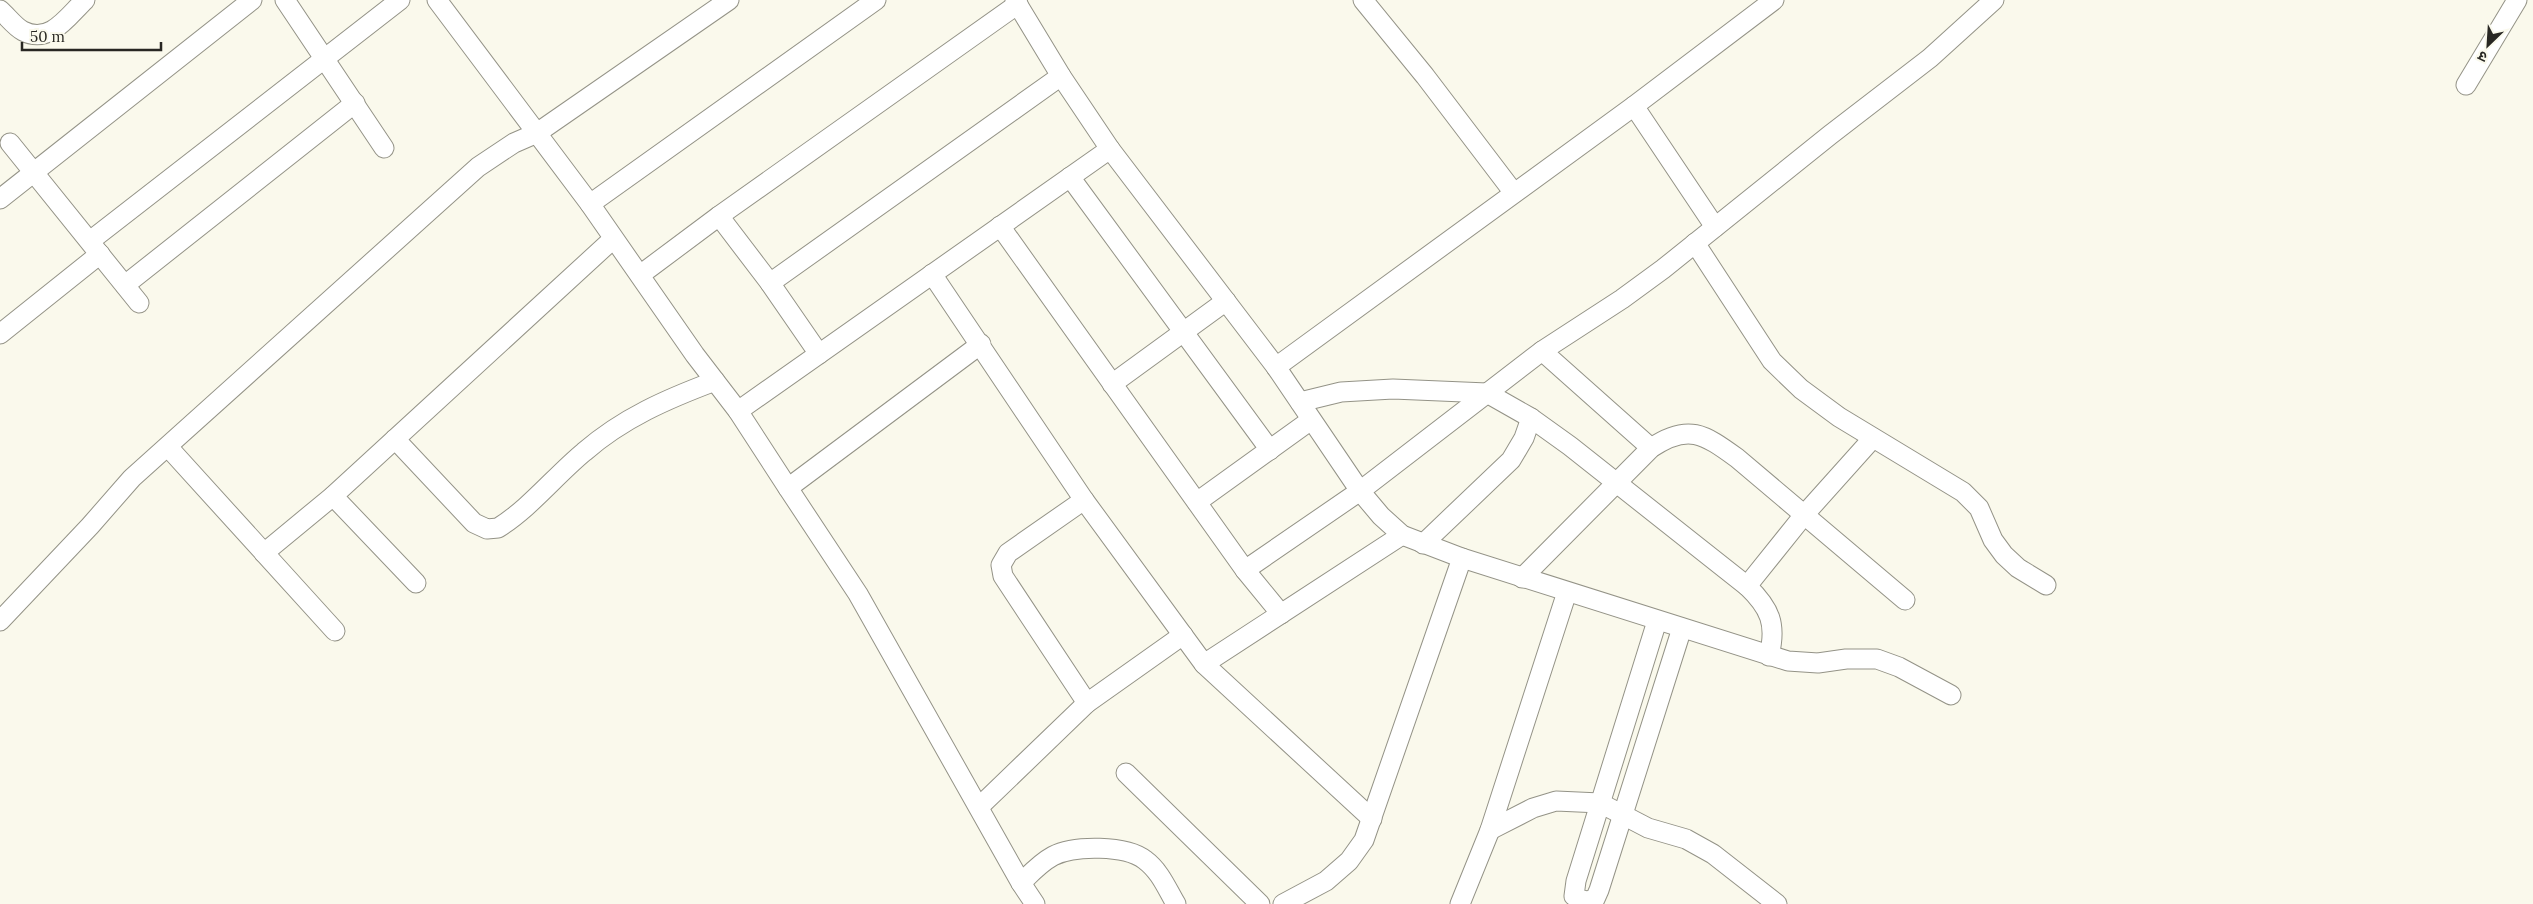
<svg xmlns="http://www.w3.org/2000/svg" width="2533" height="904" viewBox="0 0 2533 904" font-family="Lora,'Noto Sans Devanagari',serif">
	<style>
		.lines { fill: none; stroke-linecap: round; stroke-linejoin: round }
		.minor-casing { stroke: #949387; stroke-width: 21 }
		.minor { stroke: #fff; stroke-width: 19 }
	</style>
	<rect width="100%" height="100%" fill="#faf9ec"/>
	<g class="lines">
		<defs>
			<g id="minor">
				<path d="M285,0L384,148"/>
				<path d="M437,0L590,204L695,355L738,411L788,488L858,594L1021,883L1035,904"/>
				<path d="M1363,0L1425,76L1514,193"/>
				<path d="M0,10C7,16 15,27 23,31C50,45 68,16 85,0"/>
				<path d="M2466,85L2517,0"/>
				<path d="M1634,106L1715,227"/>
				<path d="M10,143L139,303"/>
				<path d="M1110,149L1276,367L1360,491L1381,516L1402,535L1462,558L1788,661L1818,663L1846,659H1877L1899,667L1951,695"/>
				<path d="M1070,177L1270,450"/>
				<path d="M0,199L252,0"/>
				<path d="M590,204L876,0"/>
				<path d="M719,216L770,283L819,354"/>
				<path d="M1000,226L1245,570L1281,614"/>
				<path d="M90,241L400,0"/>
				<path d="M1695,243L1772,361L1801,389L1839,417L1963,492L1979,508L1993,540L2004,555L2018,568L2046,585"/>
				<path d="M932,274L1084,500L1204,664L1402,535"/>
				<path d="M640,275L719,216L1018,4"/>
				<path d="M770,283L1061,76"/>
				<path d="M125,285L355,103"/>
				<path d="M0,334L100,254"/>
				<path d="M1542,351L1651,448"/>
				<path d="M1276,367L1634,106L1774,0"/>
				<path d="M1112,384L1226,301"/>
				<path d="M1300,402L1341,392L1393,389L1487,393L1531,418L1570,446L1747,586C1770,608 1777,624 1769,656"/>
				<path d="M738,411L1110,149L1061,76L1015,0"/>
				<path d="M395,439L474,523L487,529L498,528C530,508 555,476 584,452C623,418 667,399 715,381"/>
				<path d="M168,447L335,631"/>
				<path d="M788,488L981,344"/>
				<path d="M333,496L416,583"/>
				<path d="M1084,500L1008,553L1001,565L1003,576L1087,703"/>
				<path d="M1197,502L1311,420"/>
				<path d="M1423,544L1511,460L1524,438L1531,418"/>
				<path d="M264,553L333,496L613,239"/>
				<path d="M1245,570L1360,491L1542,351L1622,299L1663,269L1830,135L1930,58L1994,0"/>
				<path d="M1522,578L1651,448C1688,423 1704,434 1737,458L1905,600"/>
				<path d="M1747,586L1804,515L1873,438"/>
				<path d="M0,621L90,526L132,478L478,167L514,143L537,133L729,0"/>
				<path d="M1657,621L1576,881L1574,896C1582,901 1587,902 1595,899L1599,890L1682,628"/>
				<path d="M1204,664L1372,819"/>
				<path d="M1126,773L1260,904"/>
				<path d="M979,807L1087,703L1183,635"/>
				<path d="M1490,830L1533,808L1556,801L1600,803L1648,828L1686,839L1713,854L1777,904"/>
				<path d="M1021,883C1031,873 1040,863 1053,856C1074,845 1126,845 1145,860C1160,871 1167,889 1176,904"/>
				<path d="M1283,904L1326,881L1349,861L1364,840L1462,558"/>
				<path d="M1460,904L1490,830L1567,592"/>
			</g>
		</defs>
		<use href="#minor" class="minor-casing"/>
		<use href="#minor" class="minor"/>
	</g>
	<g transform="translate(2488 45) rotate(205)" stroke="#faf9ec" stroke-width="4" paint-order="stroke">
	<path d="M0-4L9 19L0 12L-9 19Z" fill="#282723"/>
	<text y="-8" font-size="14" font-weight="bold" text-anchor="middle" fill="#282723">उ</text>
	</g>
	<path d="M22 42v8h139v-8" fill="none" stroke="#282723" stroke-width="2.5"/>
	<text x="30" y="42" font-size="15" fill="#282723" stroke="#faf9ec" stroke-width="4" paint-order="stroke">50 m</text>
</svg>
